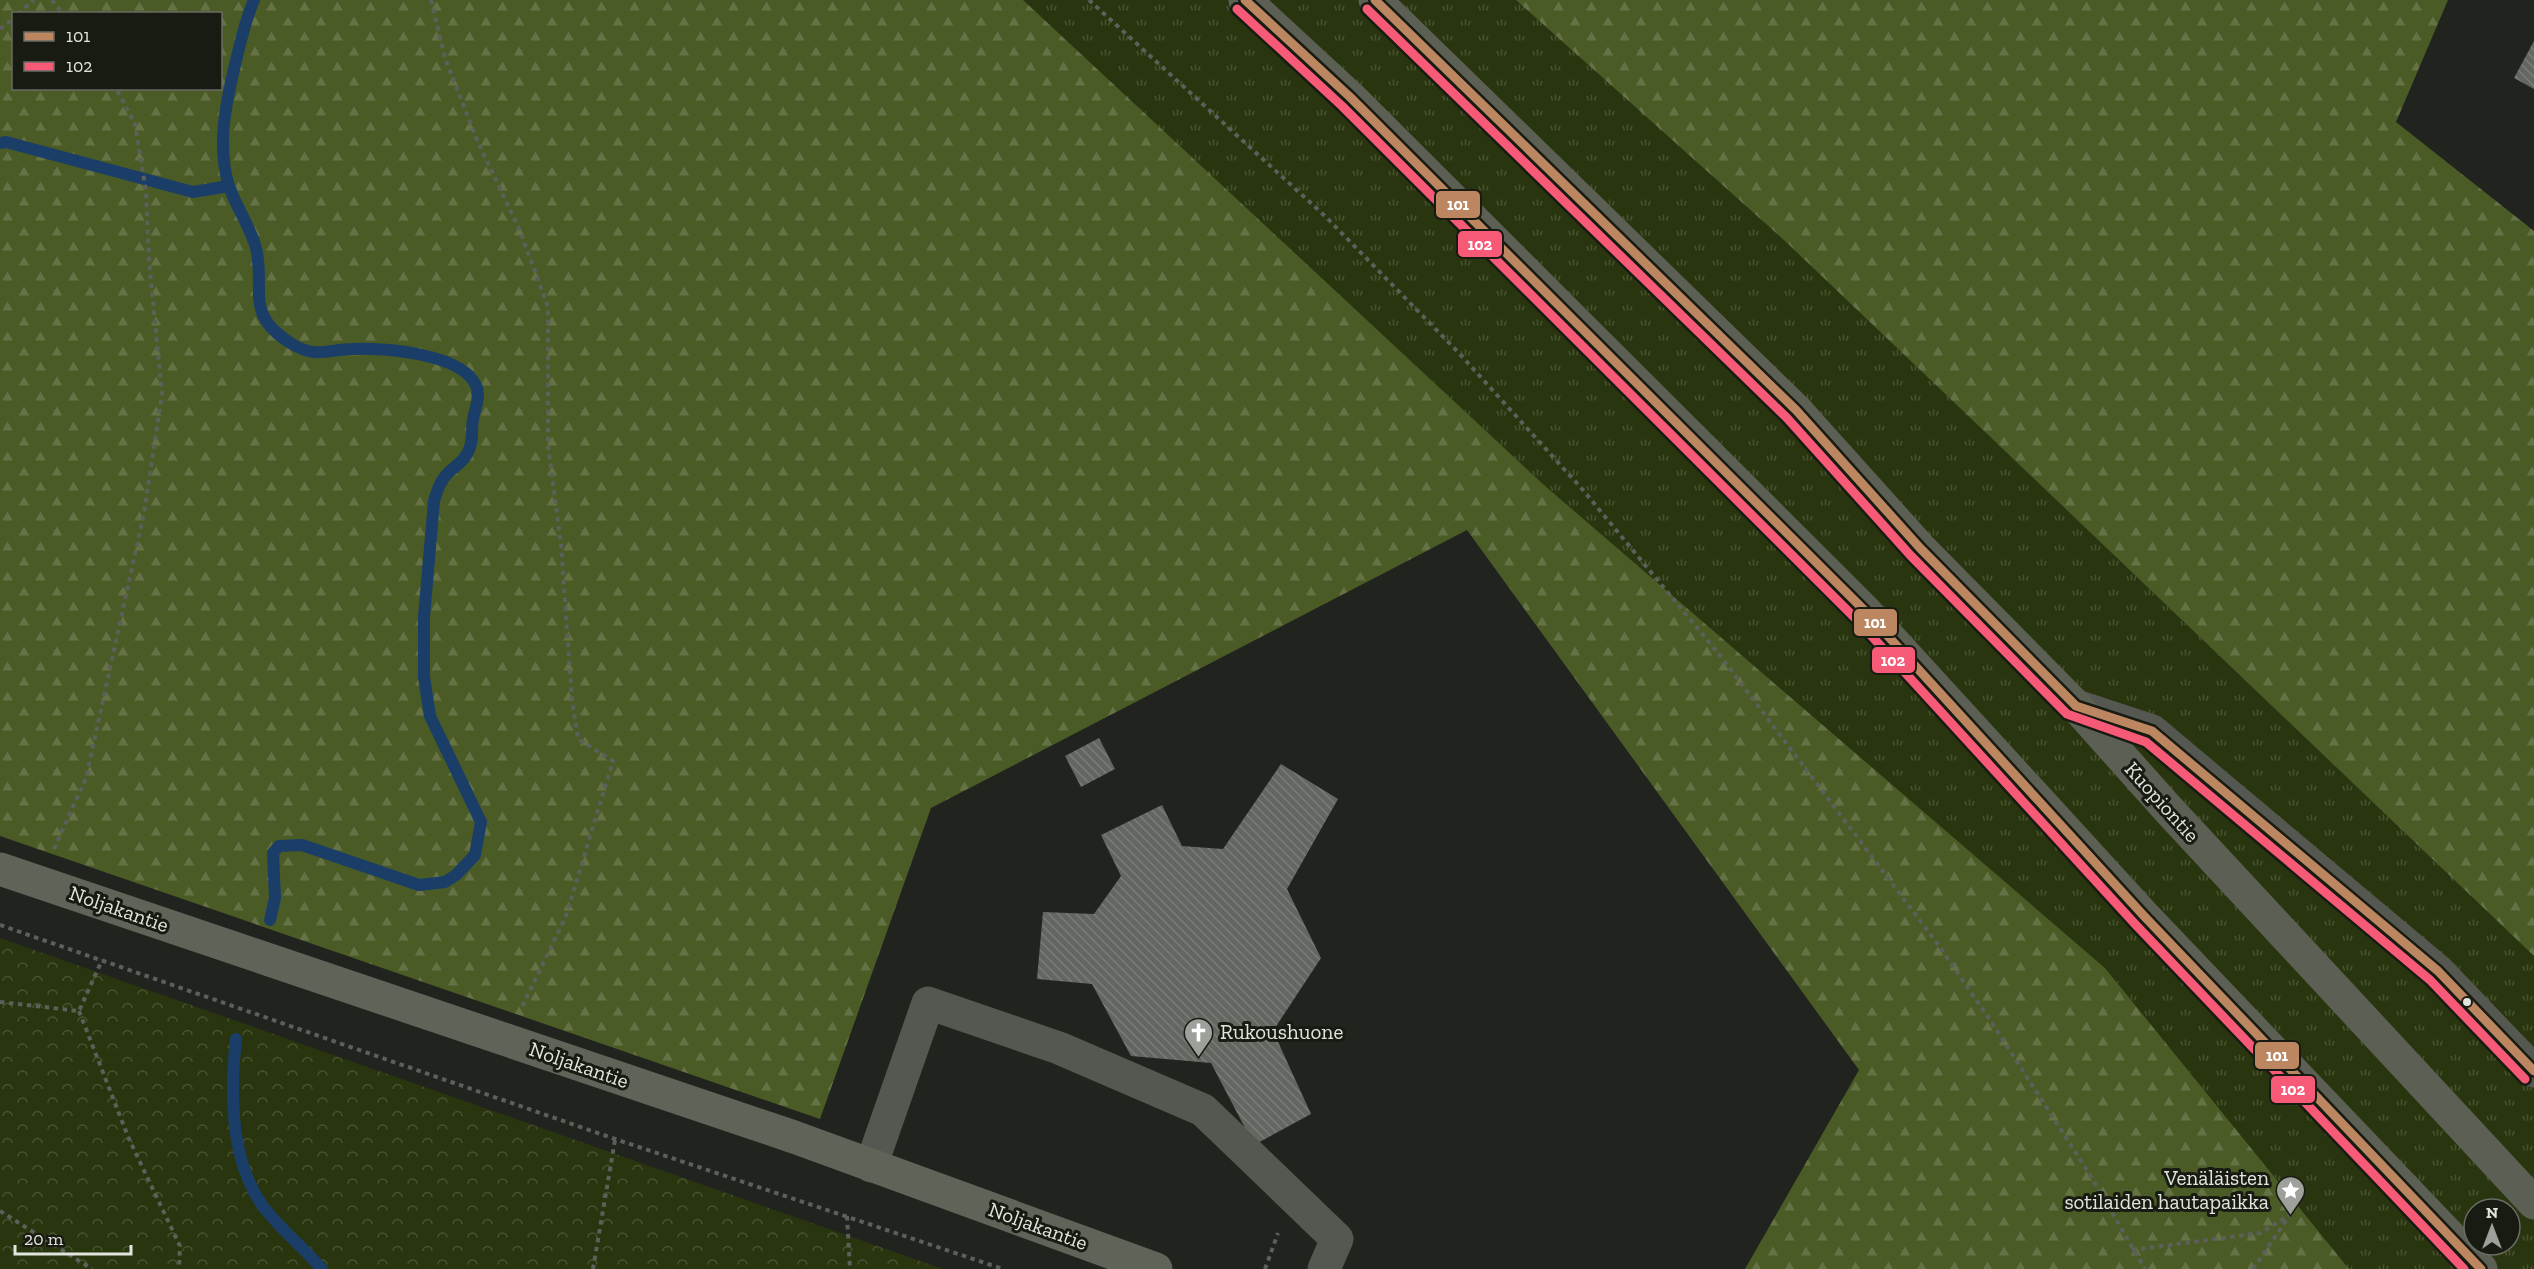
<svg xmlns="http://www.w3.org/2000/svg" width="2534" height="1269" viewBox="0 0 2534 1269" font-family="'Zilla Slab',serif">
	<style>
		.grass { fill: url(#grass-tufts); fill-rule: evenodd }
		.forest { fill: url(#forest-firs); fill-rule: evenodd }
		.park { fill: url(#park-crowns) }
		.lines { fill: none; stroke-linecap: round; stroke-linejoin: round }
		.stream { stroke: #1b3e68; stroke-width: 12 }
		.building { fill: url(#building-back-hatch) }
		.path { stroke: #5d5f5a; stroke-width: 4; stroke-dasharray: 4.5 4.5; stroke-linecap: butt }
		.minor { stroke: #555850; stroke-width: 33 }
		.major { stroke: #5f6358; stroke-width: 33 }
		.highway { stroke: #5b5f54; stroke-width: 33 }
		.bus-1-casing { stroke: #181b12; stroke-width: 14 }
		.bus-2-casing { stroke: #181b12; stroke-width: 14 }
		.bus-1 { stroke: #bb8660; stroke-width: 9 }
		.bus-2 { stroke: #f75a77; stroke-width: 9 }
		.bus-dot { fill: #e2e5de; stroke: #181b12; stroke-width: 2 }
		.labels { text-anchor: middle; stroke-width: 6; stroke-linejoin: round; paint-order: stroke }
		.street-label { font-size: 21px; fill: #e2e5de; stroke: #181b12 }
		.poi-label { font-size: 21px; fill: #e2e5de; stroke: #181b12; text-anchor: start }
		.line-badge { stroke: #181b12; stroke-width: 2 }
		.badge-label { font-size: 16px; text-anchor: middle; font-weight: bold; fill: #fff }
	</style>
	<defs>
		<pattern id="grass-tufts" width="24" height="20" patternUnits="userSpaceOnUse" patternTransform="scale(1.5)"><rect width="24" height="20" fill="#29350e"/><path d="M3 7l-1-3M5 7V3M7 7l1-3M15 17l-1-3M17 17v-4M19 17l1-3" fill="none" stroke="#485231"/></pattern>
		<pattern id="forest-firs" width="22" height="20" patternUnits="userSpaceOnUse" patternTransform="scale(1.5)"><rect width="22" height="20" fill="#4b5b26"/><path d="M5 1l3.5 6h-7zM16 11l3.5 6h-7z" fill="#657245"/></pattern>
		<pattern id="park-crowns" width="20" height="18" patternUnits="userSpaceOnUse" patternTransform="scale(1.5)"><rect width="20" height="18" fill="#29350e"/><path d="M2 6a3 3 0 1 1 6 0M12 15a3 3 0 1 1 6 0" fill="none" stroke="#485231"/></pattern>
		<pattern id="building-back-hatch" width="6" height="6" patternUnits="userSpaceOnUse" patternTransform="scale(1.5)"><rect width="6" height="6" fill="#646661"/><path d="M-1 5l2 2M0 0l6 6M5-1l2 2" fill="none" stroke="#7a7c77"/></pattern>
	</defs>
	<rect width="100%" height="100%" fill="#21231e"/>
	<path class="grass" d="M1023,0H1516L1785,241L2534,956V1269H2349L2105,968L1544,485ZM2474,1209H2510V1245H2474Z"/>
	<g class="forest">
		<path d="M0,0H1023L1544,485L2105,968L2349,1269H1745L1859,1070L1467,530L931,808L820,1119L0,836ZM14,14H220V88H14Z"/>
		<path d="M1516,0H2448L2396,122L2534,231V956L1785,241Z"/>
	</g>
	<path class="park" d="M0,938L943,1269H0Z"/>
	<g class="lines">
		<g class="stream">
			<path d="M254,0C244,23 240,45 234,69C225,108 217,147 229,186C236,207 250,226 256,248C266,290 243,314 292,344C317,359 328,349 353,349C384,348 465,353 477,388C480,398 475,409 473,419C471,431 474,443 467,454C462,463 454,467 448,473C440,481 437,491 434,501L424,617V677L430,716L481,822L475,855L456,875L445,882L419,885L302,845L279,846L273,853L275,898L270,920"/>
			<path d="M0,143L6,142L193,192L229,186"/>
			<path d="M236,1039C230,1092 230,1159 262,1205C279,1228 303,1247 322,1269"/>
		</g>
	</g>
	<g class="building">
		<path d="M2534,41V89L2514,78Z"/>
		<path d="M1099,738L1115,769L1081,787L1065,756Z"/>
		<path d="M1281,764L1338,799L1287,889L1321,958L1273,1031L1311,1114L1254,1145L1211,1063L1131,1056L1092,984L1037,979L1043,912L1094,914L1121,876L1101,835L1162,805L1182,846L1223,849Z"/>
	</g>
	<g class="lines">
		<g class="path">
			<path d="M52,0L63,14"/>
			<path d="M431,0L445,58L477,140L520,231L548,307V445L561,544L572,700L578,739L613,761L566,916L522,1007"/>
			<path d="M1089,0L1325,216L1458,352L1583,490L1722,658L1937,943L1988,1017L2087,1170L2145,1269"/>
			<path d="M18,14L34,0"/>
			<path d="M0,29L14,18"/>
			<path d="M54,849L86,778L144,513L162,394L149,261L146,192L135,124L116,88"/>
			<path d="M0,925L615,1139L1003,1269"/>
			<path d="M0,1002L79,1011L102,960"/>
			<path d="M79,1011L129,1139L180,1246L179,1269"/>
			<path d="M0,1211L92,1269"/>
			<path d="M847,1216L850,1269"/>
			<path d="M2132,1250L2260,1233L2290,1215L2253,1269"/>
			<path d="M593,1269L615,1140"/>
			<path d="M1265,1269L1278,1233"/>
		</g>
		<g class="minor">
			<path d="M2076,706L2152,731L2438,971L2534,1071"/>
			<path d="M871,1166L928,1003L1059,1048L1203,1110L1337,1239L1324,1269"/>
		</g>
		<path class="major" d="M0,869L794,1137L1156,1269"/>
		<g class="highway">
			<path d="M1245,0L1350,97L1865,611L2144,916L2481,1269"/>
			<path d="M1375,0L1796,410L1920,548L2076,706L2168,809L2534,1203"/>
		</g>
		<defs>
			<g id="bus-1">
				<path d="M1245,0L1350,97L1865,611L2144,916L2481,1269"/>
				<path d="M1375,0L1796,410L1920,548L2076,706L2152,731L2438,971L2534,1071"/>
			</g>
			<g id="bus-2">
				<path d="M1237,9L1342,106L1856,619L2135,924L2464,1269"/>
				<path d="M1367,9L1787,418L1911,556L2067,714L2146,742L2430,980L2525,1079"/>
			</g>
		</defs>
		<use href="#bus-1" class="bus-1-casing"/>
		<use href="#bus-2" class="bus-2-casing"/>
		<use href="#bus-1" class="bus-1"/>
		<use href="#bus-2" class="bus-2"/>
	</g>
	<defs>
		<symbol id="church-pin" viewBox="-11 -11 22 30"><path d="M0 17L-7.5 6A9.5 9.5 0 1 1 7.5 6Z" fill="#9ea19b" stroke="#181b12"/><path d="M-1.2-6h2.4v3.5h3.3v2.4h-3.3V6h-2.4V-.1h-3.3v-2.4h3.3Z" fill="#fff"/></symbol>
		<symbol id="sight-pin" viewBox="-11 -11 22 30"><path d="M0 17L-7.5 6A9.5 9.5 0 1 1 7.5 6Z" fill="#9ea19b" stroke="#181b12"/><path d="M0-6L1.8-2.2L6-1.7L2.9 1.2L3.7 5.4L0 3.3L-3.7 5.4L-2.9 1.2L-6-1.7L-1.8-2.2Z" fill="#fff"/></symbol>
	</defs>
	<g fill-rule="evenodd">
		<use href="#church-pin" x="1182" y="1016" width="33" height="45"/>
		<use href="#sight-pin" x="2274" y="1174" width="33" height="45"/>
	</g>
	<circle class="bus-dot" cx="2467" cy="1002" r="5"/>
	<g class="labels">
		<g class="street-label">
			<text transform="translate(2162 802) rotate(48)" y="7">Kuopiontie</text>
			<text transform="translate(119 909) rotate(19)" y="7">Noljakantie</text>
			<text transform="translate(579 1065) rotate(19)" y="7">Noljakantie</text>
			<text transform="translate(1038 1226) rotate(20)" y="7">Noljakantie</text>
		</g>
		<g class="poi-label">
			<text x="1220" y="1039">Rukoushuone</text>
			<text x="2269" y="1185" text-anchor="end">Venäläisten<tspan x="2269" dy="24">sotilaiden hautapaikka</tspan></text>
		</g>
	</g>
	<g class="line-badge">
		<rect x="1435" y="190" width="46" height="29" rx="6" fill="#bb8660"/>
		<rect x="1457" y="230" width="46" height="28" rx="6" fill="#f75a77"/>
		<rect x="1853" y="608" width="45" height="29" rx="6" fill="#bb8660"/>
		<rect x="1871" y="646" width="45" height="28" rx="6" fill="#f75a77"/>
		<rect x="2254" y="1041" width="46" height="29" rx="6" fill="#bb8660"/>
		<rect x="2270" y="1075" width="46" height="29" rx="6" fill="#f75a77"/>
	</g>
	<g class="badge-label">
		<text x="1458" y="210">101</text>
		<text x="1480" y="250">102</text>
		<text x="1875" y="628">101</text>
		<text x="1893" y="666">102</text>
		<text x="2277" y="1061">101</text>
		<text x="2293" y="1095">102</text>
	</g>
	<rect x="12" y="12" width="210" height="78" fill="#181b12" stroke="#696c64" stroke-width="1.5"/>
	<rect x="24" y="32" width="30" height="9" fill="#bb8660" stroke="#696c64" stroke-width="1.5"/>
	<text x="66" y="42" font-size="18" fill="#e2e5de">101</text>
	<rect x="24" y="62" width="30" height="9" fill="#f75a77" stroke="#696c64" stroke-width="1.5"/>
	<text x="66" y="72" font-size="18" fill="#e2e5de">102</text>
	<g transform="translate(2492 1227)"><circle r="28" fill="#181b12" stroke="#696c64" stroke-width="1.5"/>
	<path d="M0-4.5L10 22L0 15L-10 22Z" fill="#9ea19b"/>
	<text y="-9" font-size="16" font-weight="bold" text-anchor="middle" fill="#e2e5de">N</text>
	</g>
	<path d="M15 1245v9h116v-9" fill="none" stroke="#e2e5de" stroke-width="3"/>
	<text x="24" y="1245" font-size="18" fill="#e2e5de" stroke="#181b12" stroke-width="4.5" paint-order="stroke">20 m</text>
</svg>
